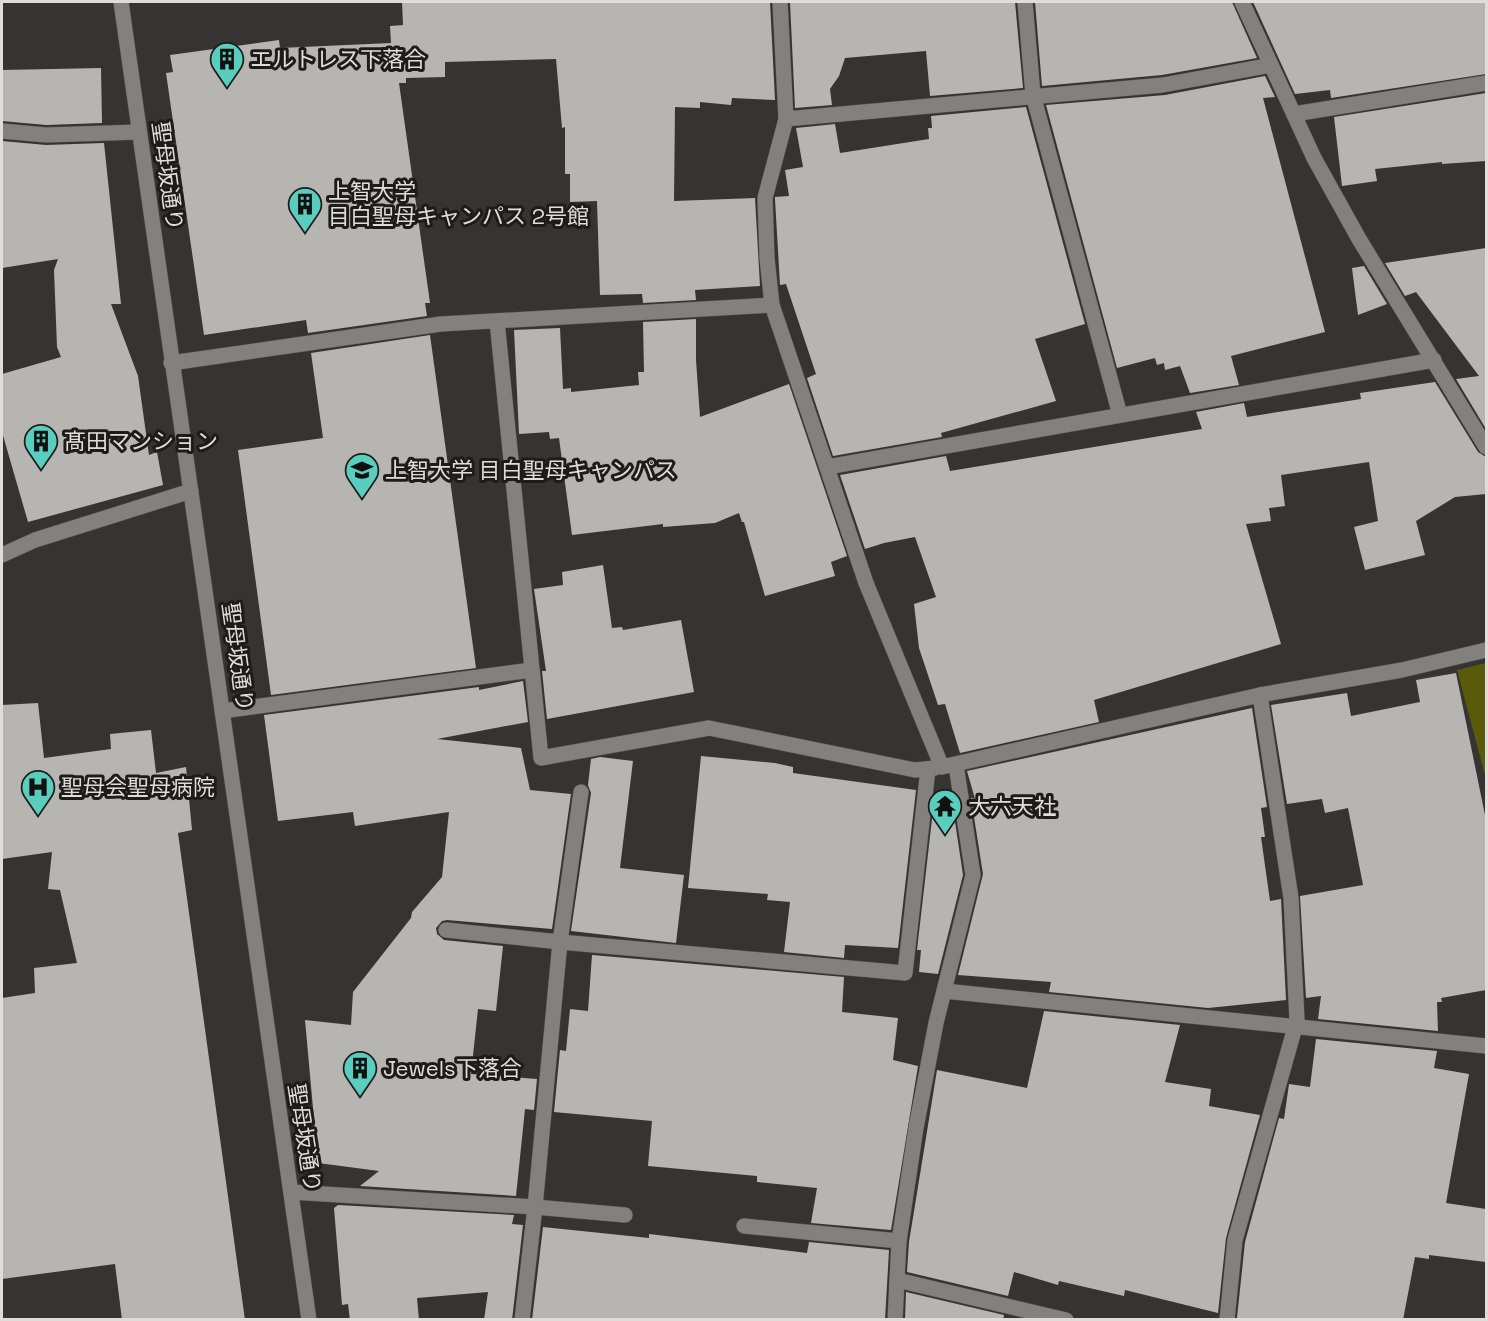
<svg xmlns="http://www.w3.org/2000/svg" width="1488" height="1321" viewBox="0 0 1488 1321" font-family="'Space Grotesk','Noto Sans JP',sans-serif">
	<style>
		.green { fill: #5a5b0a }
		.building { fill: #b7b5b2 }
		.lines { fill: none; stroke-linecap: round; stroke-linejoin: round }
		.service-casing { stroke: #545250; stroke-width: 16 }
		.minor-casing { stroke: #545250; stroke-width: 16 }
		.tertiary-casing { stroke: #545250; stroke-width: 16 }
		.service { stroke: #83817e; stroke-width: 15 }
		.minor { stroke: #83817e; stroke-width: 15 }
		.tertiary { stroke: #83817e; stroke-width: 15 }
		.labels { text-anchor: middle; stroke-width: 6; stroke-linejoin: round; paint-order: stroke }
		.poi-label { font-size: 22px; fill: #dfdddc; stroke: #1d1c1b; text-anchor: start }
		.street-label { font-size: 22px; fill: #dfdddc; stroke: #1d1c1b }
	</style>
	<rect width="100%" height="100%" fill="#363432"/>
	<path class="green" d="M1486,663V779L1457,670Z"/>
	<g class="building">
		<path d="M402,2H770L775,100L732,98L731,105L700,102V108L675,107L674,201L755,198L760,286L695,290L696,300L643,303L642,294L600,295L597,201L570,202V174H565V127L562,128L556,59L445,62V77L406,78V83H399L430,303H425L427,316L308,333L306,320L204,335L166,73L173,72L170,55L279,40L280,48L391,43L390,26L403,25Z"/>
		<path d="M790,2H1015L1023,88L930,96L926,51L845,58L839,76L830,89L832,105L795,108Z"/>
		<path d="M1035,2H1232L1257,58L1162,75L1042,86Z"/>
		<path d="M1253,2H1486V74L1331,98L1330,90L1295,94Z"/>
		<path d="M101,68L102,123L46,125L2,121V70Z"/>
		<path d="M1265,76L1275,97L1263,98L1325,332L1231,356L1239,385L1190,393L1180,366L1165,370L1164,363L1157,365L1155,358L1117,368L1046,105L1165,95Z"/>
		<path d="M1486,93V161L1442,164V162L1375,169L1377,181L1342,186L1334,117Z"/>
		<path d="M1026,107L1085,324L1035,339L1056,401L941,433L942,437L833,456L807,378L816,374L786,284L780,285L775,199V197L789,196L785,170L803,167L796,128L835,124L840,153L929,139L928,128H932L931,116Z"/>
		<path d="M2,141L46,145L104,143L121,304H111L138,376L149,455L157,452L163,485L28,522L2,432V374L61,357L57,347L54,270L58,259L2,268Z"/>
		<path d="M1486,248V429L1456,379L1479,376L1416,292L1405,296L1385,263Z"/>
		<path d="M1364,266L1387,304L1358,315L1352,268Z"/>
		<path d="M696,319V360L700,417L789,384L847,556L831,562L835,576L765,596L744,522H742L739,513L715,523L663,527V524L572,535L559,438L550,439L549,432L519,434L514,330L560,328L563,389L571,388V392L639,385L638,372H644L643,322Z"/>
		<path d="M430,335L476,668L271,695L238,450L323,438L311,353Z"/>
		<path d="M1435,382L1478,452L1486,457V494L1455,497L1416,521L1425,555L1365,570L1354,527L1378,521L1369,462L1281,475L1285,506L1269,508L1271,521L1246,524L1281,644L1094,700L1099,722L960,753L945,704L938,705L919,648L914,604L936,597L915,537L884,543L865,549L840,475L946,456L950,471L1202,429L1196,412L1244,403L1247,417L1361,399L1360,393Z"/>
		<path d="M603,565L612,628L622,627L623,630L681,620L694,692L547,719L542,671H546L534,589L563,585L562,572Z"/>
		<path d="M1456,673L1486,820V990L1441,998L1442,1002H1437L1438,1031L1318,1019L1321,996L1306,998L1300,896L1363,885L1348,808L1325,813L1322,799L1287,804L1271,705L1347,693L1351,716L1420,702L1416,680Z"/>
		<path d="M523,681L528,722L437,739L521,748L530,790L571,794L552,929L447,920L442,921L436,928L437,934L444,940L503,946L496,1011L478,1009L471,1074L537,1079L534,1110L525,1109L516,1196L360,1186L379,1171L318,1163L305,1020L351,1025L353,992L411,918L412,912L442,877L449,812L355,826L353,812L278,821L264,715L479,687V690Z"/>
		<path d="M38,703L44,758L111,749L110,734L151,730L156,773L186,767L192,830L178,833L245,1320H122L115,1264L2,1279V998L35,993L34,968L77,963L60,890L48,889L52,852L2,859V705Z"/>
		<path d="M1252,708L1267,807L1261,808L1265,837H1261L1270,901L1281,899L1286,1000L1208,1008L1049,992L1051,982L958,975L983,874L971,798L975,799L967,771Z"/>
		<path d="M701,756L775,763L793,767V773L916,790L898,948L845,945L844,958L784,952L790,902L767,900L768,894L688,888Z"/>
		<path d="M600,757L633,761L620,868L684,875L676,943L571,931L591,793L588,785L591,759Z"/>
		<path d="M935,793L951,795L963,875L938,974L919,972L921,950H917Z"/>
		<path d="M592,955L844,977L842,1012L898,1018L893,1060L918,1066L891,1230L811,1223L817,1188L757,1182V1176L648,1166L652,1121L554,1112L560,1050L566,1051L570,1009L588,1011Z"/>
		<path d="M1044,1011L1180,1025L1165,1082L1211,1089L1209,1106L1260,1115L1226,1238L1218,1313L1125,1290L1124,1296L1059,1281L1058,1285L1014,1272L1008,1296L907,1272L909,1242L937,1070L1027,1088Z"/>
		<path d="M1316,1039L1437,1051L1434,1068L1469,1074L1446,1203L1486,1209V1262L1429,1255V1259L1415,1257L1403,1320L1237,1318L1245,1242L1279,1118L1284,1119L1289,1084L1310,1087Z"/>
		<path d="M338,1205L514,1215L512,1224L523,1225L512,1320H484L488,1292L417,1298L419,1320H350L348,1304L342,1305L334,1208Z"/>
		<path d="M543,1227L649,1238V1234L807,1253L809,1242L889,1250L885,1320H532Z"/>
		<path d="M906,1292L1004,1315L1003,1320H905Z"/>
	</g>
	<g class="lines">
		<defs>
			<g id="service">
				<path d="M780,2L786,119L1163,85L1271,65"/>
				<path d="M1025,2L1033,95L1120,415"/>
				<path d="M1294,114L1486,83"/>
				<path d="M2,131L46,135L139,132"/>
				<path d="M497,321L541,758L709,728L915,770L935,768"/>
				<path d="M222,711L532,670"/>
				<path d="M446,930L560,942L581,792"/>
				<path d="M944,991L1486,1046"/>
				<path d="M625,1215L535,1207L560,942L905,973L928,769"/>
				<path d="M744,1226L899,1241"/>
				<path d="M1227,1320L1235,1240L1297,1020L1291,898L1260,695"/>
			</g>
			<g id="minor">
				<path d="M1242,2L1314,158L1359,239L1486,447"/>
				<path d="M786,119L765,198L767,258L772,305L866,583L942,767L1260,695L1402,670L1486,650"/>
				<path d="M171,363L441,324L772,305"/>
				<path d="M827,467L1434,360"/>
				<path d="M2,555L35,540L191,491"/>
				<path d="M291,1192L535,1207L522,1320"/>
				<path d="M897,1280L1066,1320"/>
				<path d="M895,1320L899,1241L916,1128L936,1023L973,875L956,765"/>
			</g>
			<path id="tertiary" d="M121,2L309,1320"/>
		</defs>
		<use href="#service" class="service-casing"/>
		<use href="#minor" class="minor-casing"/>
		<use href="#tertiary" class="tertiary-casing"/>
		<use href="#service" class="service"/>
		<use href="#minor" class="minor"/>
		<use href="#tertiary" class="tertiary"/>
	</g>
	<defs>
		<symbol id="building-pin" viewBox="-11 -11 22 30"><path d="M0 17L-7.5 6A9.5 9.5 0 1 1 7.5 6Z" fill="#5acebe" stroke="#1d1c1b"/><path d="M-4-6H4V6H1V3H-1V6H-4ZM-2.5-4.3h1.7v1.8h-1.7ZM.8-4.3h1.7v1.8H.8ZM-2.5-1h1.7V.8h-1.7ZM.8-1h1.7V.8H.8Z" fill="#111"/></symbol>
		<symbol id="university-pin" viewBox="-11 -11 22 30"><path d="M0 17L-7.5 6A9.5 9.5 0 1 1 7.5 6Z" fill="#5acebe" stroke="#1d1c1b"/><path d="M0-5L7-2L0 1L-7-2ZM-4 1L0 2.5L4 1V4Q0 6-4 4Z" fill="#111"/></symbol>
		<symbol id="hospital-pin" viewBox="-11 -11 22 30"><path d="M0 17L-7.5 6A9.5 9.5 0 1 1 7.5 6Z" fill="#5acebe" stroke="#1d1c1b"/><path d="M-5-5h3v3.5h4V-5h3V5h-3V1.5h-4V5h-3Z" fill="#111"/></symbol>
		<symbol id="temple-pin" viewBox="-11 -11 22 30"><path d="M0 17L-7.5 6A9.5 9.5 0 1 1 7.5 6Z" fill="#5acebe" stroke="#1d1c1b"/><path d="M0-6L5-2H3V0L6.5 2.5H4V6H1.5V3h-3V6H-4V2.5H-6.5L-3 0V-2H-5Z" fill="#111"/></symbol>
	</defs>
	<g fill-rule="evenodd">
		<use href="#building-pin" x="208" y="40" width="38" height="52"/>
		<use href="#building-pin" x="286" y="185" width="38" height="52"/>
		<use href="#building-pin" x="22" y="422" width="38" height="52"/>
		<use href="#university-pin" x="343" y="451" width="38" height="52"/>
		<use href="#hospital-pin" x="19" y="768" width="38" height="52"/>
		<use href="#temple-pin" x="926" y="787" width="38" height="52"/>
		<use href="#building-pin" x="341" y="1049" width="38" height="52"/>
	</g>
	<g class="labels">
		<g class="poi-label">
			<text x="250" y="67">エルトレス下落合</text>
			<text x="328" y="199">上智大学<tspan x="328" dy="25">目白聖母キャンパス 2号館</tspan></text>
			<text x="64" y="449">髙田マンション</text>
			<text x="385" y="478">上智大学 目白聖母キャンパス</text>
			<text x="61" y="795">聖母会聖母病院</text>
			<text x="968" y="814">大六天社</text>
			<text x="383" y="1076">Jewels下落合</text>
		</g>
		<g class="street-label">
			<text transform="translate(168 176) rotate(82)" y="8">聖母坂通り</text>
			<text transform="translate(238 657) rotate(82)" y="8">聖母坂通り</text>
			<text transform="translate(305 1138) rotate(81)" y="8">聖母坂通り</text>
		</g>
	</g>
	<rect width="1488" height="1321" fill="none" stroke="#dfdddc" stroke-width="6"/>
</svg>
